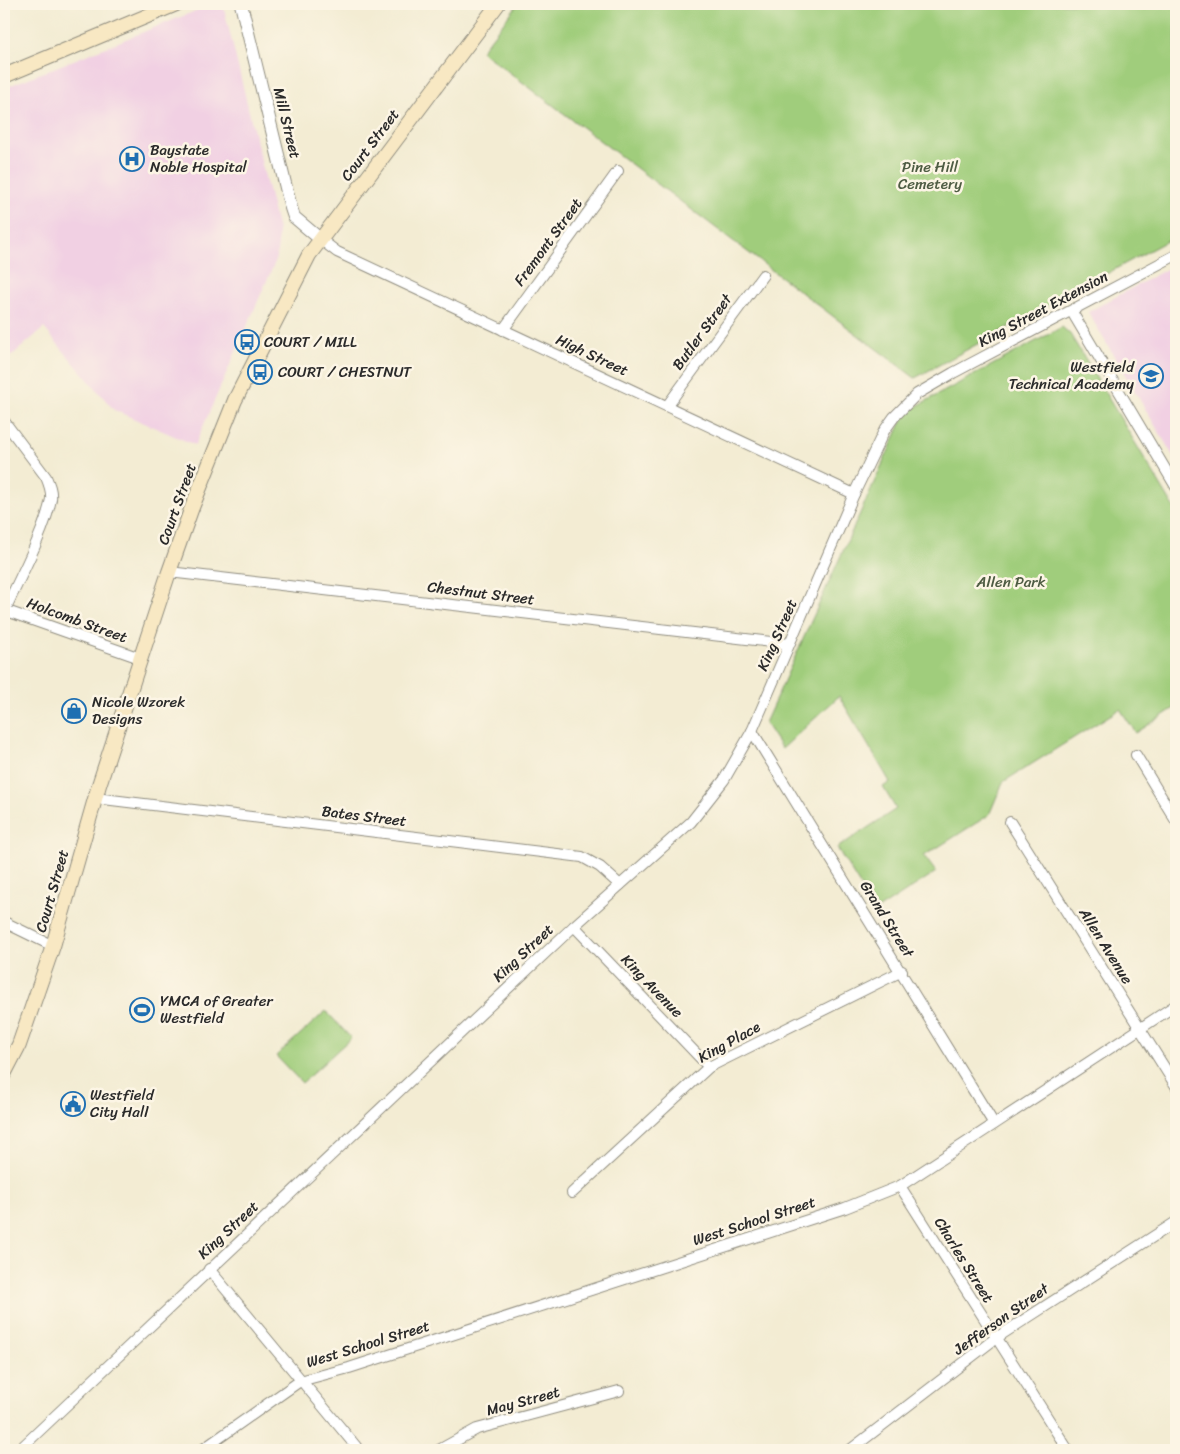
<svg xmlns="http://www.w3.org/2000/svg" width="1180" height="1454" viewBox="0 0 1180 1454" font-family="Sriracha,sans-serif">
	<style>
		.built { fill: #f1d0e3 }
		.green { fill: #a0cd7b; stroke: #667c53 }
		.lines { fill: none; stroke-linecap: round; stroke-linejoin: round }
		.minor-casing { stroke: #8f8c7f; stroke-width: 12 }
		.tertiary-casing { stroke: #8f8c7f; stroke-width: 14 }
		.secondary-casing { stroke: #8f8c7f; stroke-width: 16 }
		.minor { stroke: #fff; stroke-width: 10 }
		.tertiary { stroke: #fff; stroke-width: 12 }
		.secondary { stroke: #f8e8c3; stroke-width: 14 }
		.labels { text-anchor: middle; stroke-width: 5; stroke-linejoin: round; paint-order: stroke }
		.street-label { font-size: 15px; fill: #2b2b2b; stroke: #fcf5e5 }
		.poi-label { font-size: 15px; fill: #2b2b2b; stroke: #fcf5e5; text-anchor: start }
		.park-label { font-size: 15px; fill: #4e5c43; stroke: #fcf5e5 }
	</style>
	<rect width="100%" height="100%" fill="#fcf5e5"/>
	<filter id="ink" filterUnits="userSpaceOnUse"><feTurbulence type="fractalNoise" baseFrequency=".02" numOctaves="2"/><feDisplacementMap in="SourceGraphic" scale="10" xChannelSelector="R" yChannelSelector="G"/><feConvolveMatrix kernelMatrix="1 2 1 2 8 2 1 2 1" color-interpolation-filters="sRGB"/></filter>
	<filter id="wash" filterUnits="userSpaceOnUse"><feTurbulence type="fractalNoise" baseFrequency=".0096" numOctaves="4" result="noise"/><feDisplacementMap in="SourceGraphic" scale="20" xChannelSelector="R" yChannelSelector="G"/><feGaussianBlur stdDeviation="1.12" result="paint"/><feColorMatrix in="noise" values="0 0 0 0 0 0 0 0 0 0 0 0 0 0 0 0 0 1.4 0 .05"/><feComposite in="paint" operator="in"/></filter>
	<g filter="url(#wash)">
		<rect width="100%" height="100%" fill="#f3ecd3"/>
		<g class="built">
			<path d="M213,4H221L224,9L278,230V245L275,262L195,445L114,410L44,328L4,362V88Z"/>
			<path d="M1176,264V461L1088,312Z"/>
		</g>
		<g class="green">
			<path d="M518,4H1176V236L915,378L481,51Z"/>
			<path d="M1062,327L1070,334L1176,511V707L1136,733L1120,709L1003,782L989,815L924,856L936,872L876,911L837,848L896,809L883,787L890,782L839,696L782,749L765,723L906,412Z"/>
			<path d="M326,1011L351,1038L302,1083L276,1056Z"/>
		</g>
	</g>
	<g filter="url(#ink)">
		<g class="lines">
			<defs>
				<g id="minor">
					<path d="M320,239L337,252L854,494"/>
					<path d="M1072,312L1176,487"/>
					<path d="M503,330L618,171"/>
					<path d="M667,406L763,275"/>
					<path d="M4,421L46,477C49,484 52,491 51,499C45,531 19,579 5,610"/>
					<path d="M169,572L789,644"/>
					<path d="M4,610L140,658"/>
					<path d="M752,731L994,1124"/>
					<path d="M1136,755L1176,821"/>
					<path d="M95,798L582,857L600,867L620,885"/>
					<path d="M1010,822L1176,1086"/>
					<path d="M4,922L53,946"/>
					<path d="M574,926L709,1067"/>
					<path d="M900,1186L1068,1450"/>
					<path d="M572,1193L709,1067L902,971"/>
					<path d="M209,1269L359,1450"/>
					<path d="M19,1450L574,926L691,822L724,780L752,731L854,494L884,431L894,417L917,394L953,373L1176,255"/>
					<path d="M202,1450L300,1381L349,1368L845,1208L900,1186L1176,1005"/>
					<path d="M439,1450L477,1429L619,1391"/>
					<path d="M850,1450L996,1338L1176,1222"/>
				</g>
				<path id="tertiary" d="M241,4L291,208L294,217L320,239"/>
				<g id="secondary">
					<path d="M4,76L176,4"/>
					<path d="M4,1074L19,1045L53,946L99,785L169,572L191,510L235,400L309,255L498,4"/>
				</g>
			</defs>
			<use href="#minor" class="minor-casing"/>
			<use href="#tertiary" class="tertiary-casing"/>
			<use href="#secondary" class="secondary-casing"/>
			<use href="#minor" class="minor"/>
			<use href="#tertiary" class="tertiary"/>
			<use href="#secondary" class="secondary"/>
		</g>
	</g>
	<defs>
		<symbol id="hospital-ring" viewBox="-11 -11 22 22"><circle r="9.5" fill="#fcf5e5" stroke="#1f6fb2" stroke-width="1.5"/><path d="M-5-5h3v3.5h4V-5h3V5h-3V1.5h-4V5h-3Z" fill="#1f6fb2"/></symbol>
		<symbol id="bus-ring" viewBox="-11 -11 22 22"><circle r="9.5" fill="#fcf5e5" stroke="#1f6fb2" stroke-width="1.5"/><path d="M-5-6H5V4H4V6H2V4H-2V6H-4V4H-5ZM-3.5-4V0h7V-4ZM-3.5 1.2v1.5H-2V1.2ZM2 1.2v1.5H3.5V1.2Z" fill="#1f6fb2"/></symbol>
		<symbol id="school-ring" viewBox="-11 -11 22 22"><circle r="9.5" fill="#fcf5e5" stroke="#1f6fb2" stroke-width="1.5"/><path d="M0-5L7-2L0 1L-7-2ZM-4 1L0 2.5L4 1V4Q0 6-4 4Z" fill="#1f6fb2"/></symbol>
		<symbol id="shop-ring" viewBox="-11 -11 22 22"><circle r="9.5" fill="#fcf5e5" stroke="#1f6fb2" stroke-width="1.5"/><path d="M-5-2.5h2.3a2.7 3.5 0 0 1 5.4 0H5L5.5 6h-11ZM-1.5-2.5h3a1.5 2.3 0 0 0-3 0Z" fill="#1f6fb2"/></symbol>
		<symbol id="stadium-ring" viewBox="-11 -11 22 22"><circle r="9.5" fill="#fcf5e5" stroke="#1f6fb2" stroke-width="1.5"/><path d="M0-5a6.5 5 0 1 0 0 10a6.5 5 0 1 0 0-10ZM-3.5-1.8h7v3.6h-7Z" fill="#1f6fb2"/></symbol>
		<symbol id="civic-ring" viewBox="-11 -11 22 22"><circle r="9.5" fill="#fcf5e5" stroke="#1f6fb2" stroke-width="1.5"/><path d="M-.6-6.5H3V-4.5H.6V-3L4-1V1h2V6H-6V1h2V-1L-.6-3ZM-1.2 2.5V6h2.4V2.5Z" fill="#1f6fb2"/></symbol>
	</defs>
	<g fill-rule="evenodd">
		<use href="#hospital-ring" x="118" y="145" width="28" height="28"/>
		<use href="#bus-ring" x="233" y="328" width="28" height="28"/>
		<use href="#bus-ring" x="246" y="358" width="28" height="28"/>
		<use href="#school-ring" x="1137" y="362" width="28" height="28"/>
		<use href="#shop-ring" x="60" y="697" width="28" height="28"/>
		<use href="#stadium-ring" x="128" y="996" width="28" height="28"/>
		<use href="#civic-ring" x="59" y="1090" width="28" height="28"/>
	</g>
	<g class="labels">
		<g class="street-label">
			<text transform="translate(287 123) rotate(76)" y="5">Mill Street</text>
			<text transform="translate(370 145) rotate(-53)" y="5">Court Street</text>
			<text transform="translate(548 242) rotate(-54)" y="5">Fremont Street</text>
			<text transform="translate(1043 309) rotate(-28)" y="5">King Street Extension</text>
			<text transform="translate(702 332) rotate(-54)" y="5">Butler Street</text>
			<text transform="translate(592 355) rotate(25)" y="5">High Street</text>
			<text transform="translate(177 504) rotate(-70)" y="5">Court Street</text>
			<text transform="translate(481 593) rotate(7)" y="5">Chestnut Street</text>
			<text transform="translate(77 620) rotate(20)" y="5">Holcomb Street</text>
			<text transform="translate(777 635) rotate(-66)" y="5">King Street</text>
			<text transform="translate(364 816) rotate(7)" y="5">Bates Street</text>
			<text transform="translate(52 891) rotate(-74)" y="5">Court Street</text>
			<text transform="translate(887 919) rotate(58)" y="5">Grand Street</text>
			<text transform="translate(1106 946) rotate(58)" y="5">Allen Avenue</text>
			<text transform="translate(523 953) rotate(-43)" y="5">King Street</text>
			<text transform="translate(652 986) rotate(46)" y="5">King Avenue</text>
			<text transform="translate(729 1042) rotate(-29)" y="5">King Place</text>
			<text transform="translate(754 1221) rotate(-18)" y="5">West School Street</text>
			<text transform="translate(228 1230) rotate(-43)" y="5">King Street</text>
			<text transform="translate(964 1260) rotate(58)" y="5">Charles Street</text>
			<text transform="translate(1001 1319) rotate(-35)" y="5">Jefferson Street</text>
			<text transform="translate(368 1344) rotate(-17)" y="5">West School Street</text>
			<text transform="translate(523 1401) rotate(-15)" y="5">May Street</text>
		</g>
		<g class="poi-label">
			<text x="150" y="155">Baystate<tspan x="150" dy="17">Noble Hospital</tspan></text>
			<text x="264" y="347">COURT / MILL</text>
			<text x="1134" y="372" text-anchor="end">Westfield<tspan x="1134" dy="17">Technical Academy</tspan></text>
			<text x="278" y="377">COURT / CHESTNUT</text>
			<text x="92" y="707">Nicole Wzorek<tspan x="92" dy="17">Designs</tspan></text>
			<text x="160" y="1006">YMCA of Greater<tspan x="160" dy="17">Westfield</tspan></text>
			<text x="90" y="1100">Westfield<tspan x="90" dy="17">City Hall</tspan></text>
		</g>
		<g class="park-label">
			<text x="930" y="172">Pine Hill<tspan x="930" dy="17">Cemetery</tspan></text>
			<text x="1011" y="587">Allen Park</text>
		</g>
	</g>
	<rect width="1180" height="1454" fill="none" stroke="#fcf5e5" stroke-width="20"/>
</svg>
